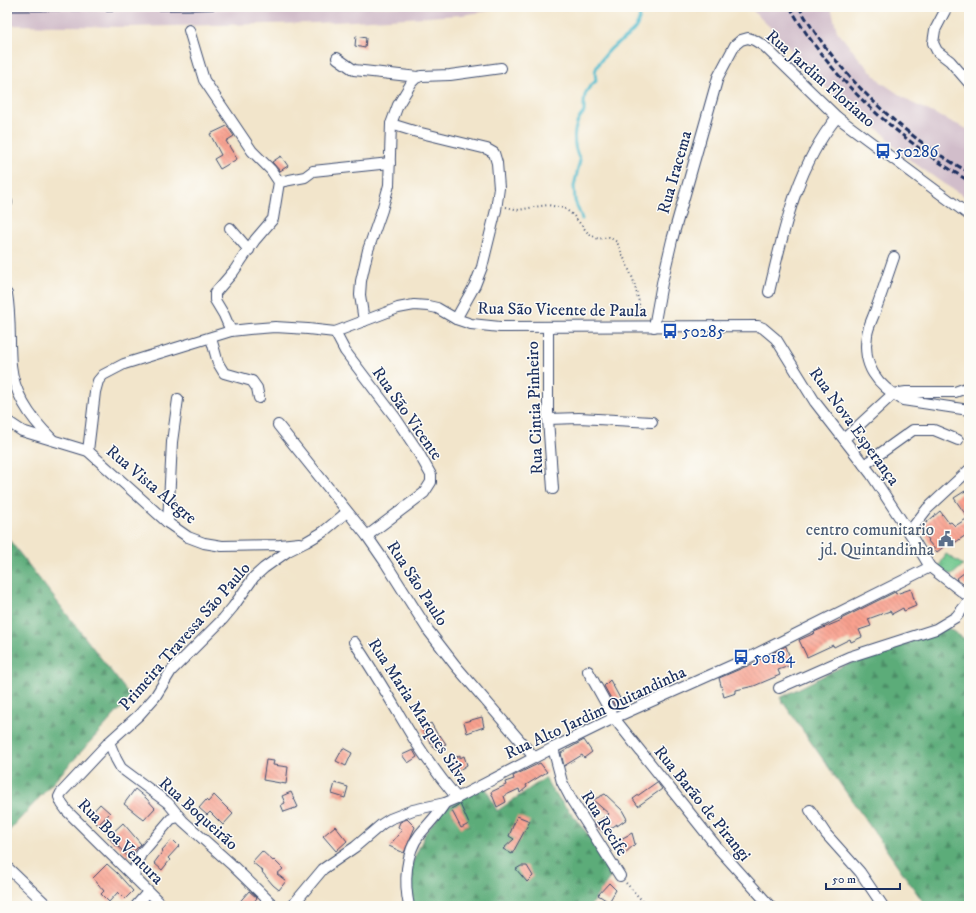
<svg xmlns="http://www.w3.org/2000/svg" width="976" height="913" viewBox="0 0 976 913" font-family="'IM FELL DW Pica',serif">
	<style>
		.railway { fill: #d1bdca }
		.forest { fill: url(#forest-firs); stroke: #3c6e6c }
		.park { fill: url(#park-tufts); stroke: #467c76 }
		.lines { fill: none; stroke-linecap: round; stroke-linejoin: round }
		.stream { stroke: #50bbcd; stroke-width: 3 }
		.building { fill: url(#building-back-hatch) }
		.minor-casing { stroke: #3b4a6e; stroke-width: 12 }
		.path { stroke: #3b4a6e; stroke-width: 2; stroke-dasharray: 1 3; stroke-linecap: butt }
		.minor { stroke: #fff; stroke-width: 10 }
		.tram { stroke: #1b2f5e; stroke-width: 1 }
		.rail { stroke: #1b2f5e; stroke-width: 3; stroke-dasharray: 6 3; stroke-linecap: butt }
		.labels { text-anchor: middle; stroke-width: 3; stroke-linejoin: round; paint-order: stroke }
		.street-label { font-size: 17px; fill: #1b2f5e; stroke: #fdfcf7 }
		.transit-label { font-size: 17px; fill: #164399; stroke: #fdfcf7; text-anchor: start }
		.service-label { font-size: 17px; fill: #4e5e75; stroke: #fdfcf7; text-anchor: end }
	</style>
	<defs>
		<pattern id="forest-firs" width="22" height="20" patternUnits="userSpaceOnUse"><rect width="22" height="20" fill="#5cac79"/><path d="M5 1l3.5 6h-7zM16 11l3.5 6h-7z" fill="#4b8c66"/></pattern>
		<pattern id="park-tufts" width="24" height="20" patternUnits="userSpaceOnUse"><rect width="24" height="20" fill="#71c88e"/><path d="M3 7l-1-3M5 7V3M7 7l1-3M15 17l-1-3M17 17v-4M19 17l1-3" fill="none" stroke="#5ca377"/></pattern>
		<pattern id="building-back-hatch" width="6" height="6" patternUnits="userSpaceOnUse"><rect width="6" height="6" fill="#f9a18f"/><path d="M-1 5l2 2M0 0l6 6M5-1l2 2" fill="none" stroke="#c98478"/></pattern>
	</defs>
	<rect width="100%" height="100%" fill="#fdfcf7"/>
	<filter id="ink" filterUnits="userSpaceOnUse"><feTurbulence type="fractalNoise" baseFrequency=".025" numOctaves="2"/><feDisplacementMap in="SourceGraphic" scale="8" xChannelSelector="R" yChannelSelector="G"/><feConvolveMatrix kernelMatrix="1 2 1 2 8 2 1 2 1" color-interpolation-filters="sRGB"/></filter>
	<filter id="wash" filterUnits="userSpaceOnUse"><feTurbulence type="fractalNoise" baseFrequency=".012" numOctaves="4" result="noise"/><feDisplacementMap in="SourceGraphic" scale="16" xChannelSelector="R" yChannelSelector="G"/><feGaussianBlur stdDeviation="0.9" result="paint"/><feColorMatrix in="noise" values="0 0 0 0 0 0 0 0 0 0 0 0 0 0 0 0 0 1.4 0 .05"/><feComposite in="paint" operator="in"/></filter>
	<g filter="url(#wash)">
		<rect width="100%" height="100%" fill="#f2e5cb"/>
		<g class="railway">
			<path d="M7,7H515L462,15L316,23L128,27L7,25Z"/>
			<path d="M749,7H831L837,31L858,57L881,82L910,102L969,130V199L944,184L900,153L884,134L844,106L802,63L775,32Z"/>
		</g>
		<g class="forest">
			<path d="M7,537L131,697L7,833Z"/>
			<path d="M948,628L969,642V906H926L780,698L841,667Z"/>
			<path d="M545,778L552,790L616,869L590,906H410L407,875L426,832L445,808L485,786L497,811Z"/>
		</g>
		<path class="park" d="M946,554L963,565L952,575L938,568Z"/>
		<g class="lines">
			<path class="stream" d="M582,219L575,201L574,186L580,160C572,145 572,125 584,112C584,96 583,92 596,81C596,78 594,72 596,69C598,63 609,50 614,46C629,35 642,29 640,7"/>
		</g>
		<g id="blocks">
			<g class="building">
				<path d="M356,36L366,38L365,48L355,46Z"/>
				<path d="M227,126L234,136L226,141L237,159L220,169L214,159L221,155L210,134Z"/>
				<path d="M281,156L288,166L280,171L272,162Z"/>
				<path d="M965,491L969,498V533L953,544L950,542L937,552L928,541L929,540L920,528L940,511L949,523L951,522L955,526L968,518L954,498Z"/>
				<path d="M965,572L969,577V588L956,579Z"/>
				<path d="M911,589L916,606L904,611L903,608L892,614L890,611L868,619L871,626L859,630L862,637L851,642L850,639L834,647L833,645L807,657L799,640L815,633L814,632L842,620L841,619L895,592L896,594Z"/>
				<path d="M786,646L792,665L778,670L780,675L754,686L736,690V693L724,697L719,678L759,661V660Z"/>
				<path d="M610,680L622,702L615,706L604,686Z"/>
				<path d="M482,717L484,727L467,733L464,722Z"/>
				<path d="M431,723L439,737L440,735L446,744L435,750L422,729Z"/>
				<path d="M584,740L592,752L584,758L582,755L564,766L561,753Z"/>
				<path d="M343,748L352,753L346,766L336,761Z"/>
				<path d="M413,750L417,757L408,763L402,755Z"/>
				<path d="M460,755V758L464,756L467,765L453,774L446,763Z"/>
				<path d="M266,760L274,761L273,765L288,767L286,784L263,780Z"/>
				<path d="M540,763L547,772L526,785L527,787L520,793L519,789L504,796L506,802L497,807L491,792L506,785L505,782L514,779L513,776Z"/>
				<path d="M657,782L662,789L638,806L633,799Z"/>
				<path d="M335,783L348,787L345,798L332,794Z"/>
				<path d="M135,789L146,798L155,808L144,820L124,804Z"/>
				<path d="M291,792L298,807L284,812L281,805L285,803L282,796Z"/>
				<path d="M605,794L622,810L627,819L617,826V824L604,833L594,824L609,814L593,800Z"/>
				<path d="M214,795L233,814L223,825L210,812L207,815L199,808L206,800L208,802Z"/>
				<path d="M100,804L110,813L98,825L89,816Z"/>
				<path d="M460,804L469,824L461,828L451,809Z"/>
				<path d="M517,816L530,821L512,854L503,849L514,839L509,836Z"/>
				<path d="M407,819L415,827L404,853L389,846L402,830L398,827L400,822Z"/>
				<path d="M123,823L141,844L128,857L117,845L116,846L108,837Z"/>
				<path d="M335,826L347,841L336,851L323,836Z"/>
				<path d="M632,833L635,844L622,856L617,848V841Z"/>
				<path d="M172,839L179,846L168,858L170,860L162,870L154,863L163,851L162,850Z"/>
				<path d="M262,851L273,861L274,860L283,869L277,874L286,881L279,890L273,885L262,872L263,871L252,862Z"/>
				<path d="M107,864L117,873L133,891L125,899L118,892L109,902L101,894L104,891L93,878Z"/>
				<path d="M521,866H527L533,876L527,882L516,869Z"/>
				<path d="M609,883L616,890L609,902L598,895Z"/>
				<path d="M249,891L257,898L250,906H236Z"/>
			</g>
		</g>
	</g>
	<g filter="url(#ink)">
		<use href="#blocks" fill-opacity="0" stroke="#3b4a6e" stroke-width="1"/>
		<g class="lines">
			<defs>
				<g id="minor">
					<path d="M947,7L935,30L933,43L937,51L950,61L969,83"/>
					<path d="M189,30L204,80L252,151L271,170L279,182L273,219L255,240L234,271L215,293V300L224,315L231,331"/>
					<path d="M337,58L354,70L418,77"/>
					<path d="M391,124L417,132L487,149L494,153L497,163L499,188L496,210L482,267L475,285L456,319"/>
					<path d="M279,182L305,177L313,171L390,163"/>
					<path d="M7,203V202"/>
					<path d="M230,228L249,250"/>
					<path d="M894,257C888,274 883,290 877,306C874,316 868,326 867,335C862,366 877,385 903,400L969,410"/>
					<path d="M769,292C784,229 796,168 837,117"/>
					<path d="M7,294C11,317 9,341 11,365C14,394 31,419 52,439"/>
					<path d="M364,321L360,295L361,281L368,250L382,210L389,185L391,124L398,105L412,82L416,78L421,76L450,75L501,68"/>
					<path d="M548,327V419L553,489"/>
					<path d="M654,327L662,283L672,240L718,77L735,45L741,40L748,38L754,40L764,46L837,117L969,215"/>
					<path d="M335,332L345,351L395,417L417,450L431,475V482L424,493L367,536"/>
					<path d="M211,338L218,363L224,373L252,381L257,388L259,398"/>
					<path d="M548,419L579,418L652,422"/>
					<path d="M7,421L22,431L88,451L168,523L188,537L204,543L222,546L280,545L299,543"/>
					<path d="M278,425L367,536L385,562L428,630L455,665L534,757"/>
					<path d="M844,439L893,394L906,392H955L969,387"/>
					<path d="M88,451L95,392L98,381L103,375L124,364L231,331L249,329L275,327L308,329L335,332L398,308L414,305L428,306L437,308L456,319L471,324L500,327L758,326L763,328L776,339L815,402L871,474L909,532"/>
					<path d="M864,465L913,430H934L958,440"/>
					<path d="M969,470L927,509L909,532L930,567L965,594L969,595"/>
					<path d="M168,523L172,442L178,399"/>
					<path d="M354,642C376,674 395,708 415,741C428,761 442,780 457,798"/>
					<path d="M588,671L614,718L717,847L770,906"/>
					<path d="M779,688L849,657L936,629L956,617L969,601"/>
					<path d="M109,742L116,759L121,768L168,803L183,821L231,864L274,906"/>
					<path d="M553,748L562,782L571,799L620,876"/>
					<path d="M810,810L826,834L860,872L883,906"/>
					<path d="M8,868L48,906"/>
					<path d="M134,878L136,864L141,854L171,819L179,817"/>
					<path d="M136,906L148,892"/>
					<path d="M163,906L67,811L62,804L59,797L61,793L109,742L139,715L155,697L171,671L223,619L233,607L254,577L264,568L288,551L306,542L323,532L347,512"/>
					<path d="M292,906L323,869L355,847L382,824L390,819L413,810L445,803L457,798L553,748L614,718L744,660L930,567"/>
					<path d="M409,906C404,883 405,853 420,834C429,823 437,816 445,803"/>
				</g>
			</defs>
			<use href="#minor" class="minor-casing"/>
			<g class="path">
				<path d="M506,207L519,210L534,207L548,205L564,208L573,215L588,233L598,239L609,237L617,242L633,279L639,302L640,317"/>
				<path d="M626,883L647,906"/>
			</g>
			<use href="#minor" class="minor"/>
			<path class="tram" d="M7,11L193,10L316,7"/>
			<g class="rail">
				<path d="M790,7C831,80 898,139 969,181"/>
				<path d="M799,7C838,74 901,136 969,172"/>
			</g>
		</g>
	</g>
	<defs>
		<symbol id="bus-bare" viewBox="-9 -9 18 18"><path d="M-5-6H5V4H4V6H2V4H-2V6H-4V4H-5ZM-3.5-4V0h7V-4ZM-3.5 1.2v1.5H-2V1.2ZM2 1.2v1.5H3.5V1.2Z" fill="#1a4fb4" stroke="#fdfcf7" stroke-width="2.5" paint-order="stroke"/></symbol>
		<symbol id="civic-bare" viewBox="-9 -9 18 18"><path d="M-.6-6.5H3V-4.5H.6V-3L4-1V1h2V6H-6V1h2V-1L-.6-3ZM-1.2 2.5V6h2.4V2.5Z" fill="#5c6f8a" stroke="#fdfcf7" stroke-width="2.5" paint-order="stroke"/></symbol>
	</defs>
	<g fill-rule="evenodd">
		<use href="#bus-bare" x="872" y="140" width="22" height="22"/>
		<use href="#bus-bare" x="659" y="320" width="22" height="22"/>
		<use href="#civic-bare" x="935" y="528" width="22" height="22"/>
		<use href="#bus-bare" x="730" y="646" width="22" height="22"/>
	</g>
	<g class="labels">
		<g class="street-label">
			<text transform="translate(821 78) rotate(41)" y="6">Rua Jardim Floriano</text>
			<text transform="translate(674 172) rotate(-74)" y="6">Rua Iracema</text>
			<text transform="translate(562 309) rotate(1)" y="6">Rua São Vicente de Paula</text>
			<text transform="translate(534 408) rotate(-92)" y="6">Rua Cintia Pinheiro</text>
			<text transform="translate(408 413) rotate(55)" y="6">Rua São Vicente</text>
			<text transform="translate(855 426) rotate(54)" y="6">Rua Nova Esperança</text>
			<text transform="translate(152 484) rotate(40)" y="6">Rua Vista Alegre</text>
			<text transform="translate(418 583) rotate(57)" y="6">Rua São Paulo</text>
			<text transform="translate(184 636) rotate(-49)" y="6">Primeira Travessa São Paulo</text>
			<text transform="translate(419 711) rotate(57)" y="6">Rua Maria Marques Silva</text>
			<text transform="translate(595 712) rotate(-25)" y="6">Rua Alto Jardim Quitandinha</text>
			<text transform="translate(703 803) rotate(51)" y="6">Rua Barão de Pirangi</text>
			<text transform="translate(199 813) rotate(42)" y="6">Rua Boqueirão</text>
			<text transform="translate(605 823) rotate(58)" y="6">Rua Recife</text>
			<text transform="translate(121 841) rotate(45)" y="6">Rua Boa Ventura</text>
		</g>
		<g class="transit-label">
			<text x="895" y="157">50286</text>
			<text x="682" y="337">50285</text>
			<text x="753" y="663">50184</text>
		</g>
		<g class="service-label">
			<text x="934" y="535">centro comunitario<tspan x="934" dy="20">jd. Quintandinha</tspan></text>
		</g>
	</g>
	<rect width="976" height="913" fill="none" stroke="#fdfcf7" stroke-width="24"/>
	<path d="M826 883v6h74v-6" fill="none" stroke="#1b2f5e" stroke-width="2"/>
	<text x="832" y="883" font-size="12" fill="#1b2f5e" stroke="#fdfcf7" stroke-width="3" paint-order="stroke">50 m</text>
</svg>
